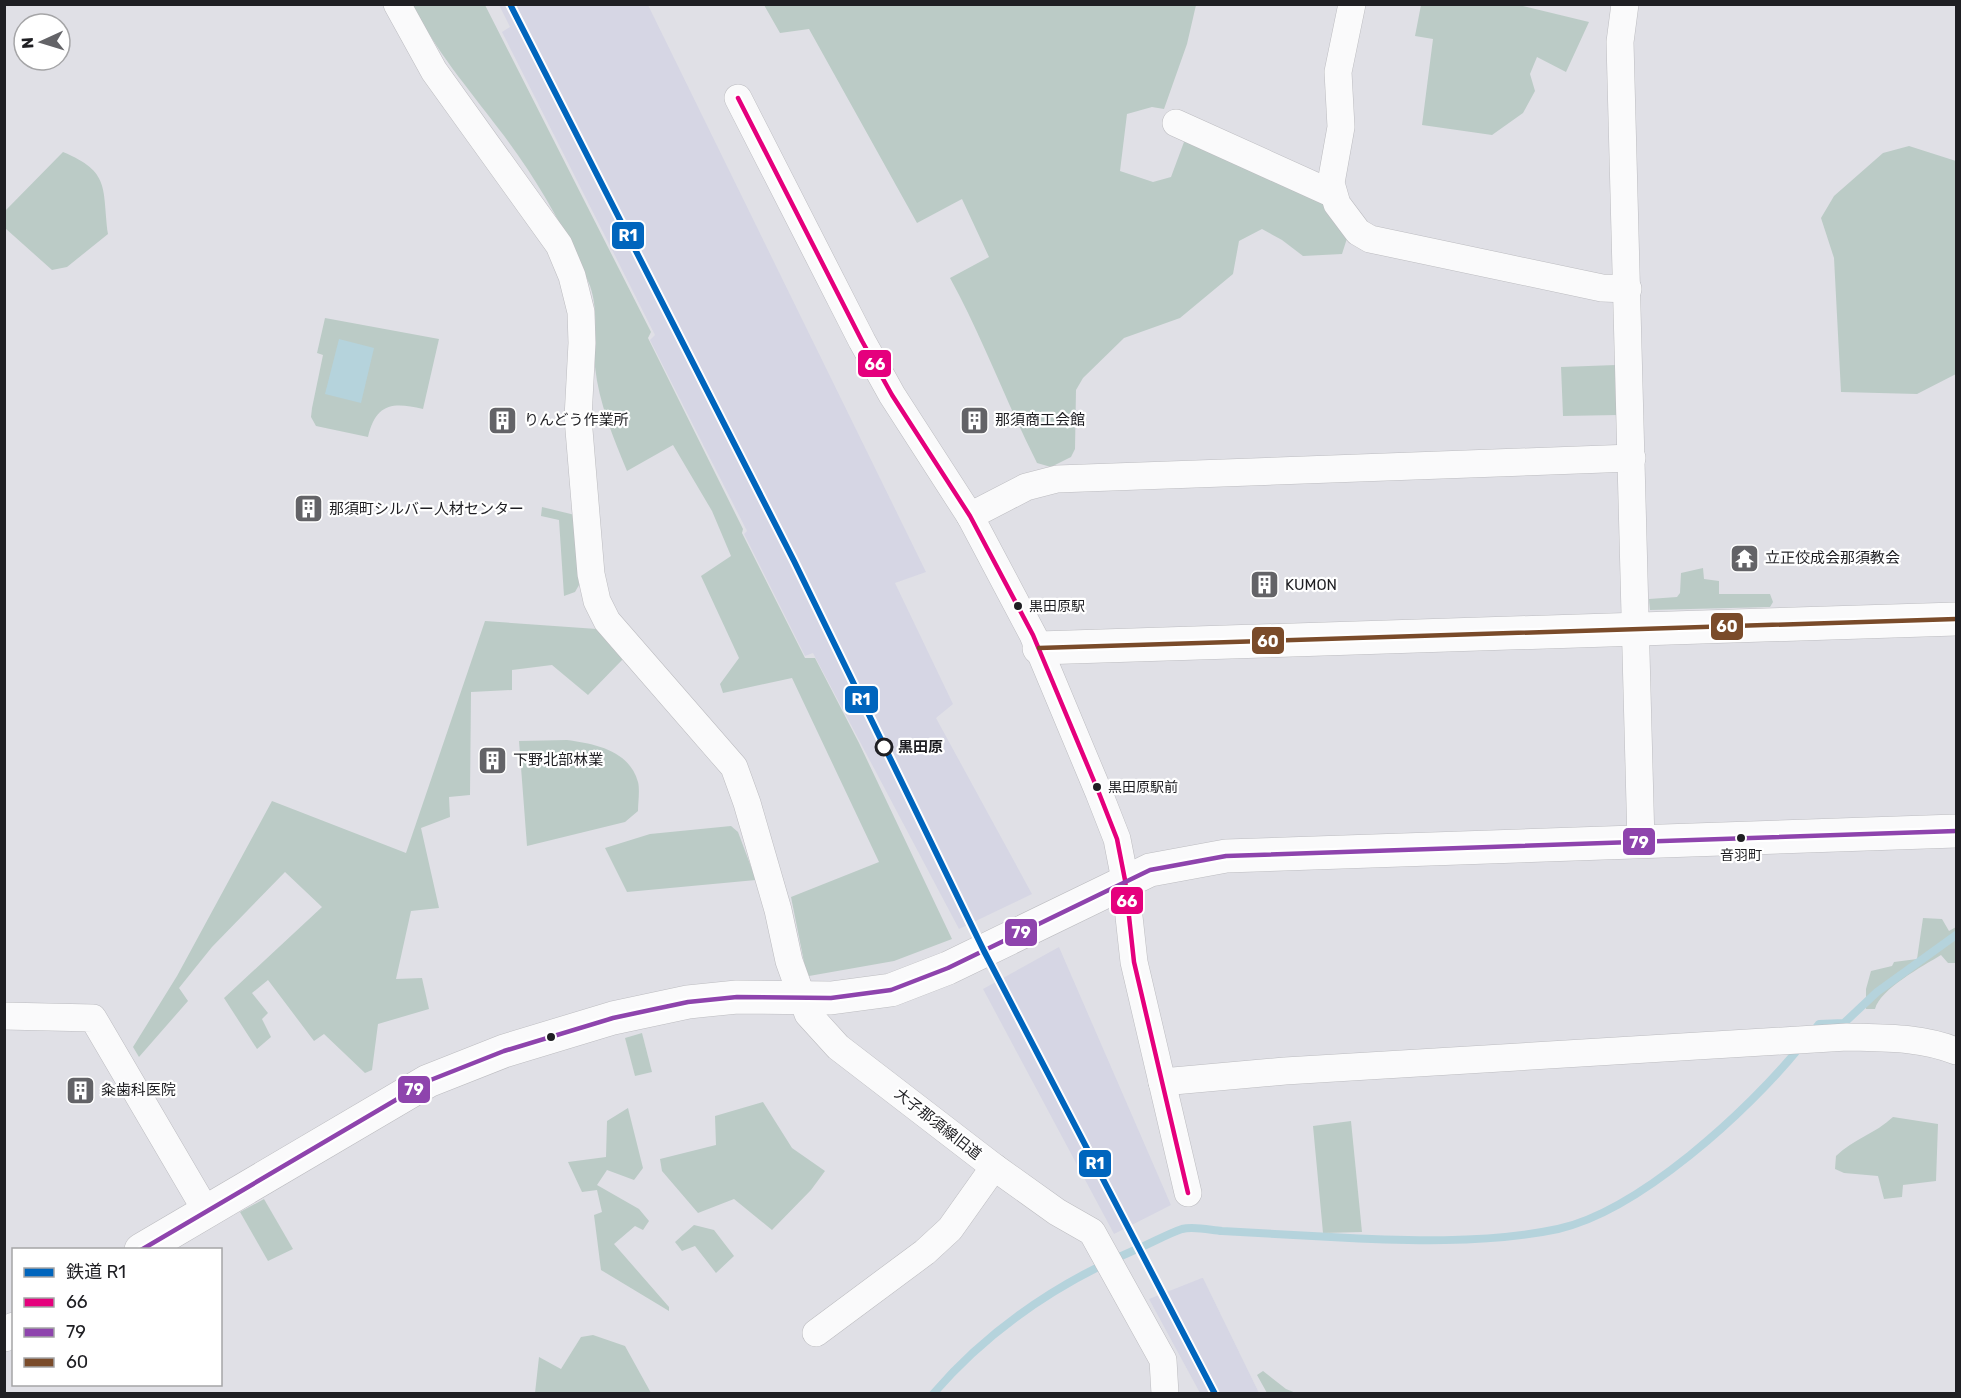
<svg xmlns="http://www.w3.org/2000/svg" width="1961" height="1398" viewBox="0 0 1961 1398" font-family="Rubik,'Noto Sans JP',sans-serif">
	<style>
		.built { fill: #d6d6e4 }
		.green { fill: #bbcbc6 }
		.water { fill: #b5d3dc }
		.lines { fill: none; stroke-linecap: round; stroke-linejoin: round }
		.stream { stroke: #b5d3dc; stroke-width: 8 }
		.minor-casing { stroke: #bcbcc0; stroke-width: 28 }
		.major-casing { stroke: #bcbcc0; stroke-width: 34 }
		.minor { stroke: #fafafb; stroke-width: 27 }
		.major { stroke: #fafafb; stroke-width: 33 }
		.bus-1-casing { stroke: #fff; stroke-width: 9 }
		.bus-2-casing { stroke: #fff; stroke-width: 9 }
		.bus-3-casing { stroke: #fff; stroke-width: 9 }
		.bus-1 { stroke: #e5007d; stroke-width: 4.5 }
		.bus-2 { stroke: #8e44ad; stroke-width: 4.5 }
		.bus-3 { stroke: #7a4b2a; stroke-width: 4.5 }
		.rail-1-casing { stroke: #fff; stroke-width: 10 }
		.rail-1 { stroke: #0065bd; stroke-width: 6 }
		.bus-dot { fill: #1f1f23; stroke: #fff; stroke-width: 2 }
		.stop-dot { fill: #fff; stroke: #1f1f23; stroke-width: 3 }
		.labels { text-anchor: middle; stroke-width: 4.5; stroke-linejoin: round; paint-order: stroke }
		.bus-label { font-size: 14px; fill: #1f1f23; stroke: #fff; text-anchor: start }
		.poi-label { font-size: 15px; fill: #1f1f23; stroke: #fff; text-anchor: start }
		.stop-label { font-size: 15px; font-weight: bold; fill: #1f1f23; stroke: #fff; text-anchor: start }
		.street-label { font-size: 15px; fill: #1f1f23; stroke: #fff }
		.line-badge { stroke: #fff; stroke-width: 2 }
		.badge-label { font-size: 16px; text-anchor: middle; font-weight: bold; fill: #fff }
	</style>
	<rect width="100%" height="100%" fill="#e0e0e6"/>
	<g class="built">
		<path d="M499,5H648L926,572L895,583L953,704L936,718L1032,894L959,929L813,653L805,656L744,534L747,531L650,340L655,335L502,32L510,27Z"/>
		<path d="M1059,947L1171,1205L1114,1234L983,989Z"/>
		<path d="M1202,1278H1203L1259,1393H1200L1149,1299Z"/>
	</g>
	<g class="green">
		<path d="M413,5H485L651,332L648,338L743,529L742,533L805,658H815L859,743L952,939L894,961L809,976L805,967L791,897L879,862L792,678L723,693L720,684L739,658L701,576L731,556L712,511L673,445L627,471C613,437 599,403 595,367C593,338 600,308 588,281C565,228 534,174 498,128C468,88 435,50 413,5Z"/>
		<path d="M764,5H1196L1187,44L1164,109L1152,107L1127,114L1120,171L1153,182L1171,177L1184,142L1197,139L1329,198L1350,229L1342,254L1303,256L1282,240L1262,229L1239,241L1233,274L1180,318L1124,338L1083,378L1076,390L1075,449L1071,457L1051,467L1037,463C1006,402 983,338 950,278L989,257L962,199L917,223L809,29L780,33Z"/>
		<path d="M1421,5H1519L1589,22L1566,72L1537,57L1530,74L1535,91L1523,113L1492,135L1422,125L1433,39L1415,36Z"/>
		<path d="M1909,146L1956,161V374L1917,394L1841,392L1834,258L1821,218L1834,196L1883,153Z"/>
		<path d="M63,152C111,172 102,188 108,234L67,267L52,270L5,228V211Z"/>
		<path d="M325,318L439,339L423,409C393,402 376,403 368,437L316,426L311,417L312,408L323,355L317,353Z"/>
		<path d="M1616,365L1618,415L1563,416L1561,367Z"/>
		<path d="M542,507L575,515L579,585L575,592L564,596L559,520L541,516Z"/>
		<path d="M1703,568L1704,579L1719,581V594H1770L1773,602L1770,607L1650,610L1649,599L1677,597L1680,593L1681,573Z"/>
		<path d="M485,621L597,629L624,658L588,695L552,665L512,670V690L471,692L470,795L449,797L450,817L421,828L439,908L411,911L396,979L422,978L429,1009L378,1024L372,1070L365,1073L324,1034L314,1041L268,980L252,993L268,1013L262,1019L271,1037L257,1049L224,998L322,907L285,872L212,947L179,988L188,1001L139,1057L133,1047L177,976L272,801L406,853Z"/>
		<path d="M567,740C595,744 629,750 638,782C640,790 638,803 638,811L625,822L527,846L519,741Z"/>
		<path d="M731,826L738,832L756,880L627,892L605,848L650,834Z"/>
		<path d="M1923,918L1942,919L1949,931L1956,927V963H1948L1941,955C1923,966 1880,989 1875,1009H1866V989L1871,971L1892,966L1894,962L1917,959Z"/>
		<path d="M642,1033L652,1072L635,1076L625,1038Z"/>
		<path d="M763,1102L792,1148L825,1171L811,1190L772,1230L734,1199L698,1213L662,1171L660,1159L716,1145L715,1116Z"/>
		<path d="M628,1108L643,1168L634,1180L607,1170L597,1185L639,1209L649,1221L643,1230L635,1226L614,1244L669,1307V1311L601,1270L594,1215L602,1212L597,1190L582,1192L568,1162L606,1157L607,1121Z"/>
		<path d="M1893,1117L1938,1124L1936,1181L1903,1185L1902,1197L1884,1199L1878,1176L1844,1173L1835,1169L1836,1156C1853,1139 1875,1134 1893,1117Z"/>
		<path d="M1351,1121L1362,1232L1323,1233L1313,1126Z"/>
		<path d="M264,1199L293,1249L268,1261L240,1212Z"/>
		<path d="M694,1225L714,1230L734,1256L716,1273L695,1246L682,1251L675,1242Z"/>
		<path d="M593,1335L625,1346L651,1393H535L539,1357L561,1369L581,1337Z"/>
		<path d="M1263,1371L1286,1389L1296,1393H1267L1257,1375Z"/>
	</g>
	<path class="water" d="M339,339L374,348L361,403L325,394Z"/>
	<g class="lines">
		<g class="stream">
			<path d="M1812,1033L1819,1024L1844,1023L1877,992L1956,935"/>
			<path d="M933,1394C989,1329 1059,1282 1137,1249C1152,1243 1167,1234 1182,1229C1194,1226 1210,1230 1222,1231C1258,1233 1294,1235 1331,1237C1402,1241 1487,1244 1558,1229C1639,1211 1748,1111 1800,1047"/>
		</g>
		<defs>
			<g id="minor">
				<path d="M397,4L434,71L559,245L572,276L581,312L582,343L578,418L591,574L597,601L607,621L734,767L747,803L778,910L789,961L808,1014L838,1047L994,1167L1057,1212L1092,1232L1163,1360L1165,1394"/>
				<path d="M1352,4L1338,72L1341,127L1331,183L1337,204L1358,232L1370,239L1602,288L1628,289"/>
				<path d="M1625,4L1620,42L1641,843"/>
				<path d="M738,98L862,341L892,395L970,516L1033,635L1099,793L1117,839L1125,880L1134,962L1188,1193"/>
				<path d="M1176,123L1333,194"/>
				<path d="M970,516L1026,487L1057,479L1632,458"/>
				<path d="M4,1016L93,1018L205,1209"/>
				<path d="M1162,1082L1285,1071L1847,1037C1885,1038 1921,1037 1956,1051"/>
				<path d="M816,1333L925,1252L950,1229L994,1167"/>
			</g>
			<g id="major">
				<path d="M1039,648L1956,619"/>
				<path d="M141,1250L428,1081L504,1051L613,1018L688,1002L737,997L831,998L891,990L948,968L1150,870L1226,856L1956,831"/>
				<path d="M4,1335L14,1329"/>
			</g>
		</defs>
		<use href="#minor" class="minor-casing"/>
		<use href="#major" class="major-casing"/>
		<use href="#minor" class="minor"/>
		<use href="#major" class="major"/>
		<defs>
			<path id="bus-1" d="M738,98L862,341L892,395L970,516L1033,635L1099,793L1117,839L1125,880L1134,962L1188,1193"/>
			<path id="bus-2" d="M141,1250L428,1081L504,1051L613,1018L688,1002L737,997L831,998L891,990L948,968L1150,870L1226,856L1956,831"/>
			<path id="bus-3" d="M1039,648L1956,619"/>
		</defs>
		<use href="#bus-1" class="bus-1-casing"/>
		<use href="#bus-2" class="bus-2-casing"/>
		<use href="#bus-3" class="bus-3-casing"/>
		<use href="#bus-1" class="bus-1"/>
		<use href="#bus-2" class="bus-2"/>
		<use href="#bus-3" class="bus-3"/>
		<defs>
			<path id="rail-1" d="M510,4L794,561L984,951L1215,1394"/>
		</defs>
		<use href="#rail-1" class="rail-1-casing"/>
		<use href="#rail-1" class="rail-1"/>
	</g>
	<defs>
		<symbol id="building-square" viewBox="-11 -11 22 22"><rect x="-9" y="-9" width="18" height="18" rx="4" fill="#636367" stroke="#fff"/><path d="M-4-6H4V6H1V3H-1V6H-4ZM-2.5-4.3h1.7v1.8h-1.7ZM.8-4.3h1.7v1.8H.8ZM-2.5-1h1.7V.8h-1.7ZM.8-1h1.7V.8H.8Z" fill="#fff"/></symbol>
		<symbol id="temple-square" viewBox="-11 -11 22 22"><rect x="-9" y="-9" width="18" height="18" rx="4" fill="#636367" stroke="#fff"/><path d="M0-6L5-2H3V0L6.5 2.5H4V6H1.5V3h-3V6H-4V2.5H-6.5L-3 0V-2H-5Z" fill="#fff"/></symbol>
	</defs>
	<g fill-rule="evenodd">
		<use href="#building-square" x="486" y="404" width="33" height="33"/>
		<use href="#building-square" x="958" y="404" width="33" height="33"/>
		<use href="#building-square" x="292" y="492" width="33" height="33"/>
		<use href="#temple-square" x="1728" y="542" width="33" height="33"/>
		<use href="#building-square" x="1248" y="568" width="33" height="33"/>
		<use href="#building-square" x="476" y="744" width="33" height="33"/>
		<use href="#building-square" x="64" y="1074" width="33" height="33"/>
	</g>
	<g class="bus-dot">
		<circle cx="1018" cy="606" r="5"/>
		<circle cx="1097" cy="787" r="5"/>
		<circle cx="1741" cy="838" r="5"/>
		<circle cx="551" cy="1037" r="5"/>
	</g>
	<circle class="stop-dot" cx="884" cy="747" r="8"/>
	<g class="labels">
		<g class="bus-label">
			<text x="1029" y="611">黒田原駅</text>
			<text x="1108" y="792">黒田原駅前</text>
			<text x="1741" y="860" text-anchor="middle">音羽町</text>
		</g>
		<g class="poi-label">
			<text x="524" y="425">りんどう作業所</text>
			<text x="995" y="425">那須商工会館</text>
			<text x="329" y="514">那須町シルバー人材センター</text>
			<text x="1765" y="563">立正佼成会那須教会</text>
			<text x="1285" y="590">KUMON</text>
			<text x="513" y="765">下野北部林業</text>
			<text x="101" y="1095">粂歯科医院</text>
		</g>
		<g class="stop-label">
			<text x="898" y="752">黒田原</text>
		</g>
		<g class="street-label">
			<text transform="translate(938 1124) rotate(38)" y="5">大子那須線旧道</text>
		</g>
	</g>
	<g class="line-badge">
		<rect x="611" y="221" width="34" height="29" rx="6" fill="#0065bd"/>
		<rect x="857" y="349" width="35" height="29" rx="6" fill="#e5007d"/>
		<rect x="1710" y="612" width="34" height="29" rx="6" fill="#7a4b2a"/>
		<rect x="1251" y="626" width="34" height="29" rx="6" fill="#7a4b2a"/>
		<rect x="844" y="685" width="35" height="29" rx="6" fill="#0065bd"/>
		<rect x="1622" y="827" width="34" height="29" rx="6" fill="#8e44ad"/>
		<rect x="1110" y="886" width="34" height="29" rx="6" fill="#e5007d"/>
		<rect x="1004" y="918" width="34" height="29" rx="6" fill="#8e44ad"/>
		<rect x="397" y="1075" width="34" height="29" rx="6" fill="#8e44ad"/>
		<rect x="1078" y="1149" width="34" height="29" rx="6" fill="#0065bd"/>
	</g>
	<g class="badge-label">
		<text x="628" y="241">R1</text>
		<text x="875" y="370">66</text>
		<text x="1727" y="632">60</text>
		<text x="1268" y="647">60</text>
		<text x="861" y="705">R1</text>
		<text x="1639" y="848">79</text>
		<text x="1127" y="907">66</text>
		<text x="1021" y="938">79</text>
		<text x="414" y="1095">79</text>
		<text x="1095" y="1169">R1</text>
	</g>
	<rect width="1961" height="1398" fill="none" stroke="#1f1f23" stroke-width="12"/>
	<rect x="12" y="1248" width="210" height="138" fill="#ffffff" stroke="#a5a5a7" stroke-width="1.5"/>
	<rect x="24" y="1268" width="30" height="9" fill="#0065bd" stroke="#a5a5a7" stroke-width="1.5"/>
	<text x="66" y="1278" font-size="18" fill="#1f1f23">鉄道 R1</text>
	<rect x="24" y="1298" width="30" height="9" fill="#e5007d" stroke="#a5a5a7" stroke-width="1.5"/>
	<text x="66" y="1308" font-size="18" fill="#1f1f23">66</text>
	<rect x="24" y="1328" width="30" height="9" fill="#8e44ad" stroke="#a5a5a7" stroke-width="1.5"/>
	<text x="66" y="1338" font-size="18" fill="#1f1f23">79</text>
	<rect x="24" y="1358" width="30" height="9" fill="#7a4b2a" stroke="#a5a5a7" stroke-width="1.5"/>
	<text x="66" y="1368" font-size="18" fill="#1f1f23">60</text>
	<g transform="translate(42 42) rotate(266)"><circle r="28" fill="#ffffff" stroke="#a5a5a7" stroke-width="1.5"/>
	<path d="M0-4.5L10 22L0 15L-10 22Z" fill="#636367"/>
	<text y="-9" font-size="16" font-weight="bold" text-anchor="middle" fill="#1f1f23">N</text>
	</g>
</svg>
